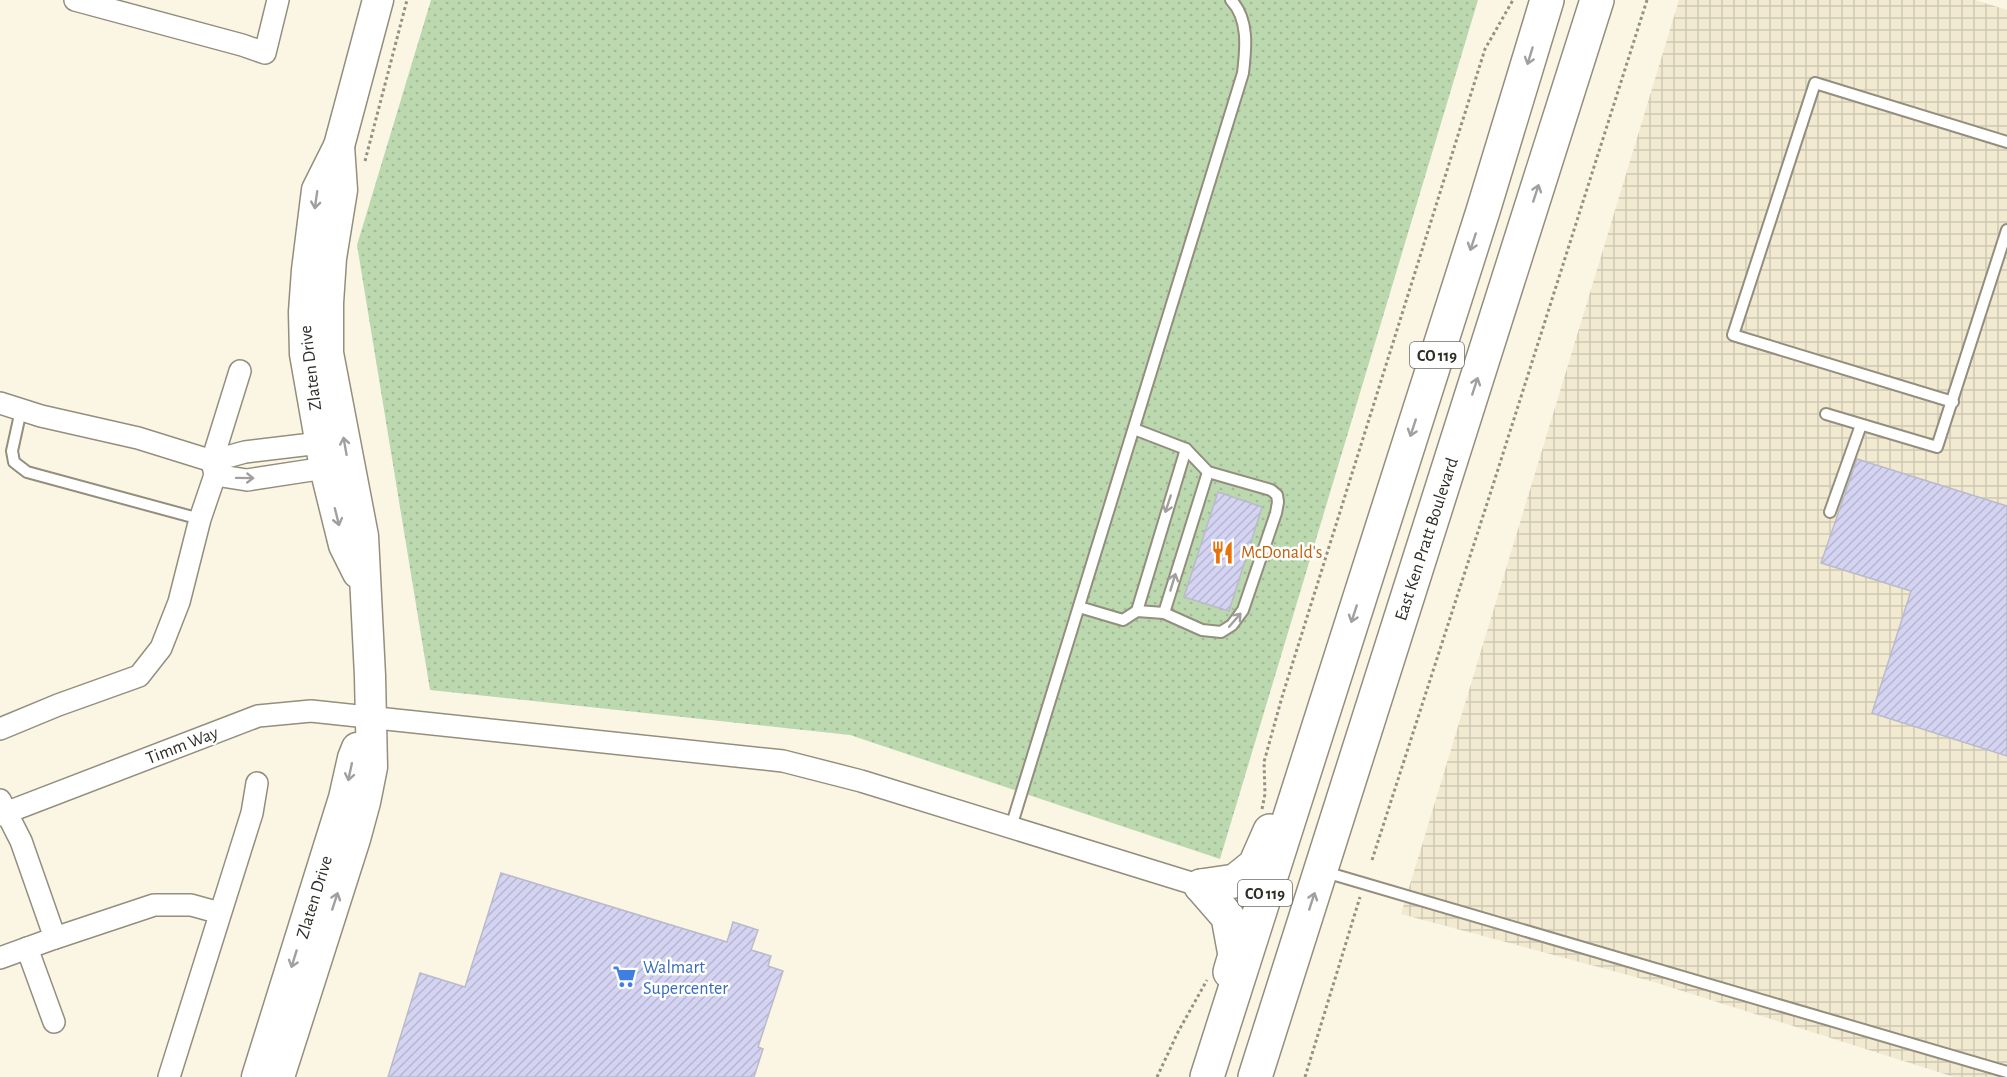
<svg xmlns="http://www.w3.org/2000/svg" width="2007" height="1077" viewBox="0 0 2007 1077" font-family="'Alegreya Sans',sans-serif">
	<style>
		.industrial { fill: url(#industrial-grid) }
		.grass { fill: url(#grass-dots) }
		.building { fill: url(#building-hatch); stroke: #babacb; stroke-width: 1.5 }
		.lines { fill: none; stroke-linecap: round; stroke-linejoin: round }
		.lane-casing { stroke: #938e7e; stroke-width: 14 }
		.street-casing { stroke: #938e7e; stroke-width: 24 }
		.secondary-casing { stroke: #938e7e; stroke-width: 33 }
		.highway-casing { stroke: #938e7e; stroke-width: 36 }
		.path { stroke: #949084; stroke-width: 3; stroke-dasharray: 3 3; stroke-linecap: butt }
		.lane { stroke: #fff; stroke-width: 10 }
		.street { stroke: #fff; stroke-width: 21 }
		.secondary { stroke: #fff; stroke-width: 30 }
		.highway { stroke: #fff; stroke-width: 33 }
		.oneway { stroke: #a1a09e }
		.labels { text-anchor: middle; stroke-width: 5; stroke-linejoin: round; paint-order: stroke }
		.shield { fill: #fff; stroke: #6d6c68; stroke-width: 1.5 }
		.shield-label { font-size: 16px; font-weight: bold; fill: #2f2d27 }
		.street-label { font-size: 18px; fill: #2f2d27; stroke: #fff }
		.food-label { font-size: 18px; fill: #c56008; stroke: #fff; text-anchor: start }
		.shop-label { font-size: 18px; fill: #366cbe; stroke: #fff; text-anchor: start }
	</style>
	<defs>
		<pattern id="industrial-grid" width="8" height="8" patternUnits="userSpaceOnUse" patternTransform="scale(1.5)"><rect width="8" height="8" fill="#f1e9d0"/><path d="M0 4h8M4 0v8" fill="none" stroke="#cfc8b3"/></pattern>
		<pattern id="grass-dots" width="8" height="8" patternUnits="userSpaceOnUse" patternTransform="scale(1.5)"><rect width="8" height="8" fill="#bbd8af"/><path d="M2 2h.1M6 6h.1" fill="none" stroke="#a1ba97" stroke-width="1.8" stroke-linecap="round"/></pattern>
		<pattern id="building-hatch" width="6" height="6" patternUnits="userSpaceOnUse" patternTransform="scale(1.5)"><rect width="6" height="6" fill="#d4d4f2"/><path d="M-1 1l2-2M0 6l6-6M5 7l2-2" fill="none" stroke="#b6b6d0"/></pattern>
	</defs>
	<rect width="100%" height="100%" fill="#fbf6e4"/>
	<path class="industrial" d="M1679,0H1975L2007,10V1077H1954L1654,982L1401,914Z"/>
	<path class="grass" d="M431,0H1478L1220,859L850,735L430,690L357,245Z"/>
	<g class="building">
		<path d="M1857,459L2007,506V756L1872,713L1911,591L1821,563Z"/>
		<path d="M1218,492L1262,507L1229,611L1184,597Z"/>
		<path d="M501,873L727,942L733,922L758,930L751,950L771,956L768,966L783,971L758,1047L763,1049L754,1077H388L420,973L465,987Z"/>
	</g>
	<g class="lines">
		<defs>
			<g id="lane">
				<path d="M1953,402L1733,335L1815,83L2007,142"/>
				<path d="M21,410L12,451L14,462L27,472L200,519"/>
				<path d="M1826,414L1937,447L2007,230"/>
				<path d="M1830,512L1861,425"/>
				<path d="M1079,607L1123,620L1137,611L1164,613L1208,472L1186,449L1134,429"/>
				<path d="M1137,611L1186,449"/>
				<path d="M1164,613L1202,630L1221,632L1232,625L1243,610L1276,513L1278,502L1277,495L1271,490L1208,472"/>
				<path d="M1011,827L1243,73C1246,48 1249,19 1231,0"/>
				<path d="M1325,872L2007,1072"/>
			</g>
			<g id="street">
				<path d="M75,0L242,45L265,53L278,0"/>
				<path d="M0,403L41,416L138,438L212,461L245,452L320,443"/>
				<path d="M215,475L247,480L325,468"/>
				<path d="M0,729L58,705L139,676L161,648L179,602L200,519L215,475L212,461L240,371"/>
				<path d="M0,815L258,716L311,711L783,761L861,781L1201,886"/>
				<path d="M55,938L154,905H191L220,913"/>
				<path d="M27,948L54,1022"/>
				<path d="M0,958L55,938L21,841L0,800"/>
				<path d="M169,1077L252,813L257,783"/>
			</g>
			<g id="secondary">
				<path d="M358,573L344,545L325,468L305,354L304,312L307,270L317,190L339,146L378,0"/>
				<path d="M257,1077L344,798L353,758L357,748"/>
				<path d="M279,1077L355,839L365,802L372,767L370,676L363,536L328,353V303L331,258L342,190L339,146"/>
			</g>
			<g id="highway">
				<path d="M1201,886L1235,881L1255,865L1270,831"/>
				<path d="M1201,886L1228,917L1235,955L1230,972"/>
				<path d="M1207,1077L1483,211L1547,0"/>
				<path d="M1255,1077L1597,0"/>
			</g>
		</defs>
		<use href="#lane" class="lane-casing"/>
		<use href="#street" class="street-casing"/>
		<use href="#secondary" class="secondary-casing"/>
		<use href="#highway" class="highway-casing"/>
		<g class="path">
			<path d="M365,161L407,0"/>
			<path d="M1262,809L1265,794L1264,762L1282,697L1485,49L1513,0"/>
			<path d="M1372,860L1493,485L1647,0"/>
			<path d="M1157,1077L1178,1032L1207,980"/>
			<path d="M1305,1077L1360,897"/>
		</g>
		<use href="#lane" class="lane"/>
		<use href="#street" class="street"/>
		<use href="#secondary" class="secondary"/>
		<use href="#highway" class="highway"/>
	</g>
	<defs><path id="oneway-shaft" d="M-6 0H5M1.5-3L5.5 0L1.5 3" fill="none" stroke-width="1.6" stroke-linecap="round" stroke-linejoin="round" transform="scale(1.5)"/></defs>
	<g class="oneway">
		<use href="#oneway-shaft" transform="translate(1530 56) rotate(107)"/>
		<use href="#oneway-shaft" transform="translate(1536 193) rotate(-72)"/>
		<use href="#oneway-shaft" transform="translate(316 200) rotate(98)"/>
		<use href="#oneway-shaft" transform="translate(1473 242) rotate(108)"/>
		<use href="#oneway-shaft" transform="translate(1475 386) rotate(-72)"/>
		<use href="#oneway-shaft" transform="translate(1413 428) rotate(108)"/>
		<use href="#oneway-shaft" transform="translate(345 446) rotate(-100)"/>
		<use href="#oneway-shaft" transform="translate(245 478) rotate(1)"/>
		<use href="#oneway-shaft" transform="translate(1168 504) rotate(108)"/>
		<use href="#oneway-shaft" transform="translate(337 517) rotate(76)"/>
		<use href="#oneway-shaft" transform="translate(1173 582) rotate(-73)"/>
		<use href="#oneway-shaft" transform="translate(1354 614) rotate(108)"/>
		<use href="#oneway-shaft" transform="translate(1235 620) rotate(-49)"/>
		<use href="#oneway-shaft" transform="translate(350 772) rotate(102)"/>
		<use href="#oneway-shaft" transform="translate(335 901) rotate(-72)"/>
		<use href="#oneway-shaft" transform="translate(1312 901) rotate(-72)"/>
		<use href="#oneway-shaft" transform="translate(294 959) rotate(107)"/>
	</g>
	<defs>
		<symbol id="restaurant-bare" viewBox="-9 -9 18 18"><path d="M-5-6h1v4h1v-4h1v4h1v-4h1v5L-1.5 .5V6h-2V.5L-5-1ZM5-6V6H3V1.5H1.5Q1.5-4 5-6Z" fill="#e8710a" stroke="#fff" stroke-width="2.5" paint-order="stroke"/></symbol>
		<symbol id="supermarket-bare" viewBox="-9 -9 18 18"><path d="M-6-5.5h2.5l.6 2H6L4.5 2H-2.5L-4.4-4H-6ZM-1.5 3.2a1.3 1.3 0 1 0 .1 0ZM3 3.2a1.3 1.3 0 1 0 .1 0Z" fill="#3f7fe0" stroke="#fff" stroke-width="2.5" paint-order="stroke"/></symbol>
	</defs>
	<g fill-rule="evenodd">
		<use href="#restaurant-bare" x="1206" y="536" width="33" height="33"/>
		<use href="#supermarket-bare" x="608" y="960" width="33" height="33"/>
	</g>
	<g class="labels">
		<g class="shield">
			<rect x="1410" y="342" width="54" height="26" rx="4.5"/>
			<rect x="1238" y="880" width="54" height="26" rx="4.5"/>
		</g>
		<g class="shield-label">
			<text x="1437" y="361">CO 119</text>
			<text x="1265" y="899">CO 119</text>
		</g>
		<g class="street-label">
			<text transform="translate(310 368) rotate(-97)" y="6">Zlaten Drive</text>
			<text transform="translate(1426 539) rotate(-72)" y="6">East Ken Pratt Boulevard</text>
			<text transform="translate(182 745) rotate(-21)" y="6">Timm Way</text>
			<text transform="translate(314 897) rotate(-73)" y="6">Zlaten Drive</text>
		</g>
		<g class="food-label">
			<text x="1241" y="558">McDonald's</text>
		</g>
		<g class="shop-label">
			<text x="643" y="973">Walmart<tspan x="643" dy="21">Supercenter</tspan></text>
		</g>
	</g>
</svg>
